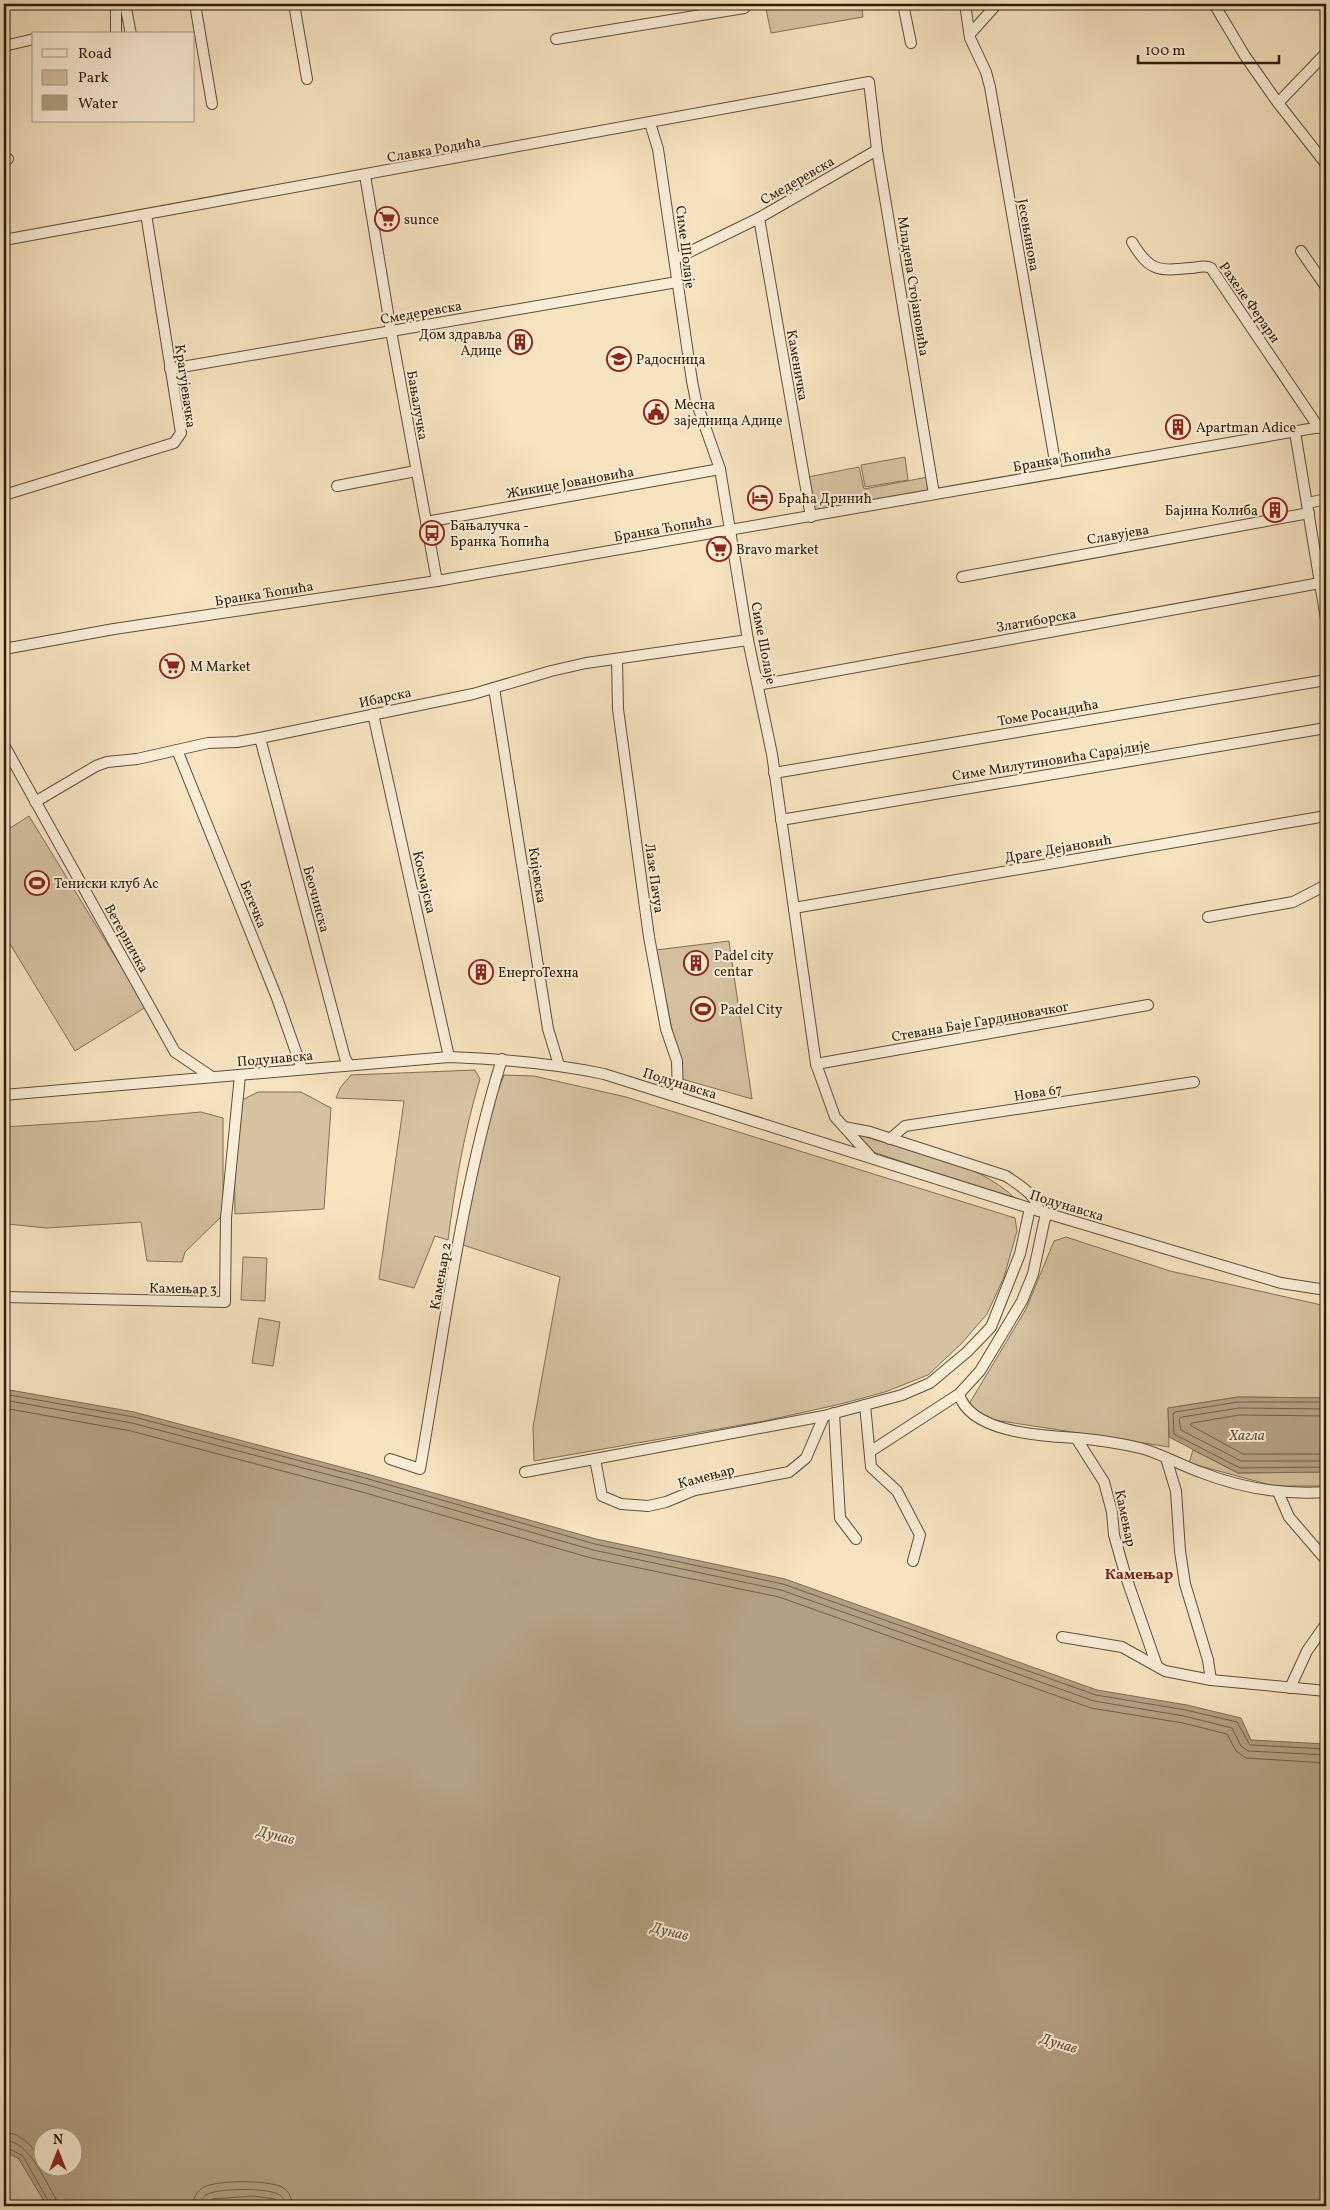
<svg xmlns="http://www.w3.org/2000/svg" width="1330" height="2210" viewBox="0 0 1330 2210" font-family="Vollkorn,serif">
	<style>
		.green { fill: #d4c2a1; stroke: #807055 }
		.water { fill: #b2a082; stroke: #7d6c52; fill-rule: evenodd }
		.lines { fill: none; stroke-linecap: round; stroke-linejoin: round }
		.shore { stroke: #705f46; stroke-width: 1 }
		.minor-casing { stroke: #5f4f37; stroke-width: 12 }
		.minor { stroke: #f9edd6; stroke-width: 10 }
		.labels { text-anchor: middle; stroke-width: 4; stroke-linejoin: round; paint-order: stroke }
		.street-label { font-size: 14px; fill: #2d1e09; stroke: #f9edd6 }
		.poi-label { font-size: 14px; fill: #2d1e09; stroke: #f9edd6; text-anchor: start }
		.water-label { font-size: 15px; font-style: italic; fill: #625239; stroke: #f9edd6 }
		.neighbourhood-label { font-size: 15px; font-weight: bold; fill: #7a1f14; stroke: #f9edd6 }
	</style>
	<rect width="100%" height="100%" fill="#f6e3c0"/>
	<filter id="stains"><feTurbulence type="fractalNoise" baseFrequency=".004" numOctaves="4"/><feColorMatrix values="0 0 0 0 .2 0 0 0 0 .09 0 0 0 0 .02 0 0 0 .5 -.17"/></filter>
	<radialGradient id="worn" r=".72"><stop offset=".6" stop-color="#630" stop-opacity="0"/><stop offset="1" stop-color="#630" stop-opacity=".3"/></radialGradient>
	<g class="green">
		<path d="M765,4H861L863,17L771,33Z"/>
		<path d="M905,457L908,480L865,487L861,465Z"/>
		<path d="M859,467L864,489L928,477L931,490L814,512L808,477Z"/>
		<path d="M29,816L146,1007L75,1051L4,934V832Z"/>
		<path d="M729,941L752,1099L682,1079L656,950Z"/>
		<path d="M475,1070L480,1079C464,1132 455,1186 448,1240L435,1236L414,1288L379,1279L404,1101L336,1098L340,1088L351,1075Z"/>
		<path d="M504,1075L534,1076L626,1097L1015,1218L1017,1231L1004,1277L987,1314L961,1344L928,1375L885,1392L841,1404L764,1421L534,1461L533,1427L560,1277L460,1244L489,1114Z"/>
		<path d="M258,1092H301L331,1108L324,1209L235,1214L234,1104Z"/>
		<path d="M201,1112L223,1118V1215L185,1252L182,1262L147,1261L141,1222L46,1228L8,1224L4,1220V1127L99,1121Z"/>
		<path d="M852,1132C907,1153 973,1157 1017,1200L867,1150Z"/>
		<path d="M1066,1237L1170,1271L1326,1306V1398L1238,1397L1168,1408L1169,1447L988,1419L969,1404L1026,1309L1054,1241Z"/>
		<path d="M243,1257L267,1258L265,1301L241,1300Z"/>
		<path d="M259,1318L280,1322L273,1366L252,1363Z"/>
		<path d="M1193,1450L1238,1473L1326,1472V1486H1274L1189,1463Z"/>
		<path d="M4,2150L19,2159L47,2206H4Z"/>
		<path d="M253,2201L292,2206H203Z"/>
	</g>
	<g class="water">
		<path d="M4,1389L134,1412L367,1474L596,1539L785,1579L1097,1690L1187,1705L1241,1718L1251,1740L1326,1744V2206H292L253,2201L203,2206H47L19,2159L4,2150ZM42,2138H72V2168H42Z"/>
		<path d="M1238,1397L1326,1398V1472L1238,1473L1169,1437L1168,1408Z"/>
	</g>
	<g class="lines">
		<g class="shore">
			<path d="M4,1394L134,1417L365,1478L595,1544L783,1584L1096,1695L1186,1710L1237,1722L1250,1745L1326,1749"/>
			<path d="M4,1400L132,1423L364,1484L593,1550L781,1590L1094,1701L1184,1716L1232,1728L1241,1746L1248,1751L1326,1755"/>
			<path d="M1326,1402H1238L1175,1412L1173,1414L1174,1434L1240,1468L1326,1467"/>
			<path d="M4,1408L131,1431L362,1492L591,1558L779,1597L1091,1708L1183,1723L1227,1734L1236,1751L1246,1758L1326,1763"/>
			<path d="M1326,1409L1239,1408L1182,1417L1179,1419L1181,1430L1241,1461H1326"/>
			<path d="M1326,1416L1239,1415L1192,1423L1190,1425L1243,1454H1326"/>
			<path d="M4,2132C22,2133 34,2148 42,2162"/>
			<path d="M4,2140C30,2141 44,2180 56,2199L57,2206"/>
			<path d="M4,2146L23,2156L51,2206"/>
			<path d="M193,2206C193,2198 197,2191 204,2187C218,2180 268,2180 282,2187C289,2191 292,2198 293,2206"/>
			<path d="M201,2206C201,2201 203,2196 208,2194C220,2188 266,2188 278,2194C283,2196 285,2201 285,2206"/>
			<path d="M207,2206L208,2202L212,2199L253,2196L275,2199L279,2206"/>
		</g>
		<defs>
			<g id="minor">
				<path d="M125,4L131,34"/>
				<path d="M195,4L212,104"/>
				<path d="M294,4L307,79"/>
				<path d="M903,4L911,43"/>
				<path d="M965,4L970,38L986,72L990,87L1057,473"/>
				<path d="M1214,4L1245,56L1278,103L1326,164"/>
				<path d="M116,34V4"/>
				<path d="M970,34L997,4"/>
				<path d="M556,39L744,8L749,4"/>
				<path d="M4,46L34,39"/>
				<path d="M1278,103L1326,53"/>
				<path d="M650,123L658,149L692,381L696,401L720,469L748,640L772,754L816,1064L835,1117L870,1156"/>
				<path d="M4,160L8,159"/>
				<path d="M365,175L391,331L437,581"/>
				<path d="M759,218L811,517"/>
				<path d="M4,240L869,82L877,150L934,494"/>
				<path d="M1132,242C1150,272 1158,271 1192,268C1199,267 1205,265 1211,268L1319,428"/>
				<path d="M1301,251L1326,287"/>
				<path d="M675,259L759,218L877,150"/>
				<path d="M170,369L677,282"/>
				<path d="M1295,432L1326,619"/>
				<path d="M337,486L416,471"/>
				<path d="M4,495L174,443L181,433L146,214"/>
				<path d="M1308,503L1326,499"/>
				<path d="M426,522L720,469"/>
				<path d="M962,577L1309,513"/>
				<path d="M4,649L114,629L437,581L1326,426"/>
				<path d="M617,660L618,709L649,937L666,1029L677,1061L678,1097"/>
				<path d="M758,685L1320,583"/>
				<path d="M494,688L548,1029L559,1065"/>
				<path d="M373,714L449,1057"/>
				<path d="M260,738L345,1058L349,1065"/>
				<path d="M4,745L175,1052L212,1077"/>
				<path d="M177,750L277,998L302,1069"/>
				<path d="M774,773L1326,680"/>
				<path d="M35,802L96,766L107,762L137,759L208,743L237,742L260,738L473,694L551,671L586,663L748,640"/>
				<path d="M781,820L1326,728"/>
				<path d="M794,908L1326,816"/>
				<path d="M1208,917L1293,902L1326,885"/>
				<path d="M816,1064L1148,1005"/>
				<path d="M4,1095L449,1057C502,1059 552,1063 604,1074L1039,1211L1281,1283L1326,1290"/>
				<path d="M844,1127L870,1132L1006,1176C1019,1185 1037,1195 1039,1211"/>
				<path d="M890,1139L905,1126L1194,1082"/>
				<path d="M4,1297L225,1302L226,1218L240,1075"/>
				<path d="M959,1394C970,1433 1043,1436 1076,1438C1098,1440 1119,1443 1140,1448C1160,1453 1180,1465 1200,1472C1241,1488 1283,1495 1326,1492"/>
				<path d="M865,1405L871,1467L897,1491L920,1535L913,1561"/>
				<path d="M834,1413L840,1518L856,1539"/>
				<path d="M1076,1438L1104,1482L1112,1512L1114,1535L1126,1577L1157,1666"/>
				<path d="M871,1451L959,1394L980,1371L1022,1301L1033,1274L1046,1213"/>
				<path d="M1166,1458L1176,1491L1180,1551L1185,1584L1208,1660L1211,1680"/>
				<path d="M390,1459L420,1469C444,1333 461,1190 502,1059"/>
				<path d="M595,1459L602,1496L621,1504L648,1506L666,1502L695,1490L789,1472L806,1458L824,1416"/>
				<path d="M525,1472L824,1416L902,1395L930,1383L967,1352L991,1327L1020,1254L1030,1208"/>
				<path d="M1278,1492L1289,1517L1326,1560"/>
				<path d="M1062,1637L1122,1647L1165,1671L1211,1680L1326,1691"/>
				<path d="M1290,1688L1307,1651L1326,1624"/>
			</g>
		</defs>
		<use href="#minor" class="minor-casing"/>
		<use href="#minor" class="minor"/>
	</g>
	<defs>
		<symbol id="supermarket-ring" viewBox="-11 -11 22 22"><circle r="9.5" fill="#f9edd6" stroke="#8f2418" stroke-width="1.5"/><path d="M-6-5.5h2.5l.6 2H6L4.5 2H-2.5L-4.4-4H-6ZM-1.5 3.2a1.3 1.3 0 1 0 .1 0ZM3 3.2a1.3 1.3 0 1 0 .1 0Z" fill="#8f2418"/></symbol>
		<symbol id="building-ring" viewBox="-11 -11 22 22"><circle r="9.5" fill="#f9edd6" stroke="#8f2418" stroke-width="1.5"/><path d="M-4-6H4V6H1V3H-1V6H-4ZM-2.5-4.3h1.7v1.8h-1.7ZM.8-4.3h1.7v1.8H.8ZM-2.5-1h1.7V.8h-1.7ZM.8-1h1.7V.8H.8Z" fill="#8f2418"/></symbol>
		<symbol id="school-ring" viewBox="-11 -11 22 22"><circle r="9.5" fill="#f9edd6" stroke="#8f2418" stroke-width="1.5"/><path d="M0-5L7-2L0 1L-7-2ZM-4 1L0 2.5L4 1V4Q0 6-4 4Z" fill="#8f2418"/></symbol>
		<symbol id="civic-ring" viewBox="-11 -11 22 22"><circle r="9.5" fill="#f9edd6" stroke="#8f2418" stroke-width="1.5"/><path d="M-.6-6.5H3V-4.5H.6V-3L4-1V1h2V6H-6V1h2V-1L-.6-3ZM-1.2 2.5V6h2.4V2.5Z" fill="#8f2418"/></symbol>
		<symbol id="hotel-ring" viewBox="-11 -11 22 22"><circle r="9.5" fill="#f9edd6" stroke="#8f2418" stroke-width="1.5"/><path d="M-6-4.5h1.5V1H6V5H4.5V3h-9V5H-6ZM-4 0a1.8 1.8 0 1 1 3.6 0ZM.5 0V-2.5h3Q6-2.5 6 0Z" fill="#8f2418"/></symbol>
		<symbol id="bus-ring" viewBox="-11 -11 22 22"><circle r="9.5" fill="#f9edd6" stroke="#8f2418" stroke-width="1.5"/><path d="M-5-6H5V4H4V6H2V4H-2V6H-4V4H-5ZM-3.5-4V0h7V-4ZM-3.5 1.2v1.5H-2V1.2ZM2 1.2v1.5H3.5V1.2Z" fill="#8f2418"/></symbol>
		<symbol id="stadium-ring" viewBox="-11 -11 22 22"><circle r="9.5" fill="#f9edd6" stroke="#8f2418" stroke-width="1.5"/><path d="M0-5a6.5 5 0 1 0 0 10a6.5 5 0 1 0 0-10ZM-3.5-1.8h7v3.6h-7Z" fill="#8f2418"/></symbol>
	</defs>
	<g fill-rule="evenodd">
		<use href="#supermarket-ring" x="373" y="205" width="28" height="28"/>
		<use href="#building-ring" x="506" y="328" width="28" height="28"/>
		<use href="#school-ring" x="605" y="345" width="28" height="28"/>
		<use href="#civic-ring" x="642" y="398" width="28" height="28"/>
		<use href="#building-ring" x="1164" y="413" width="28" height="28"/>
		<use href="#hotel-ring" x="746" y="484" width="28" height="28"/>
		<use href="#building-ring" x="1261" y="496" width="28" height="28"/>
		<use href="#bus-ring" x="418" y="519" width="28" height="28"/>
		<use href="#supermarket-ring" x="705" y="535" width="28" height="28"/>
		<use href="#supermarket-ring" x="158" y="652" width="28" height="28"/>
		<use href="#stadium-ring" x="23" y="869" width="28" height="28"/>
		<use href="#building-ring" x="682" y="949" width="28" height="28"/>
		<use href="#building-ring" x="467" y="958" width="28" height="28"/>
		<use href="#stadium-ring" x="689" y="995" width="28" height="28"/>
	</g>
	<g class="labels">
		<g class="street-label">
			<text transform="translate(434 149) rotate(-10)" y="5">Славка Родића</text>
			<text transform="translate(797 180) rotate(-30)" y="5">Смедеревска</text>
			<text transform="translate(1029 235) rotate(80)" y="5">Јесењинова</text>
			<text transform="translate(686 247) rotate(83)" y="5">Симе Шолаје</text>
			<text transform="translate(914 286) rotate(81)" y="5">Младена Стојановића</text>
			<text transform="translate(1250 302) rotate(55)" y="5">Рахеле Ферари</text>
			<text transform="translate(421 312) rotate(-10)" y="5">Смедеревска</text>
			<text transform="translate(798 365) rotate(80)" y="5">Каменичка</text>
			<text transform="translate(186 386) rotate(82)" y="5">Крагујевачка</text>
			<text transform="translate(418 405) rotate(80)" y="5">Бањалучка</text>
			<text transform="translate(1062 458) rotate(-10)" y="5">Бранка Ћопића</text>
			<text transform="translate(570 482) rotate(-10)" y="5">Жикице Јовановића</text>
			<text transform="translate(663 528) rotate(-10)" y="5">Бранка Ћопића</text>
			<text transform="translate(1118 534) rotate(-10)" y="5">Славујева</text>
			<text transform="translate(264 593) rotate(-9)" y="5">Бранка Ћопића</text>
			<text transform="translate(1036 620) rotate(-10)" y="5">Златиборска</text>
			<text transform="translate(764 643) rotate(79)" y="5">Симе Шолаје</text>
			<text transform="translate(385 697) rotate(-12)" y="5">Ибарска</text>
			<text transform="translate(1048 712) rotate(-10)" y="5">Томе Росандића</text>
			<text transform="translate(1051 760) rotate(-9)" y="5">Симе Милутиновића Сарајлије</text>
			<text transform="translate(1058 848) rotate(-10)" y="5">Драге Дејановић</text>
			<text transform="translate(538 875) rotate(81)" y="5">Кијевска</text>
			<text transform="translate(655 878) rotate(82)" y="5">Лазе Пачуа</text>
			<text transform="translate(425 882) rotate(77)" y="5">Космајска</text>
			<text transform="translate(317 899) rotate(75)" y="5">Беочинска</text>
			<text transform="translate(254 904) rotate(68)" y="5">Бегечка</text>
			<text transform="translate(127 938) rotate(61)" y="5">Ветерничка</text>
			<text transform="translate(980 1021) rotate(-10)" y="5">Стевана Баје Гардиновачког</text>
			<text transform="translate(275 1058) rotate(-5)" y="5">Подунавска</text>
			<text transform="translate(680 1083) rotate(17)" y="5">Подунавска</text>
			<text transform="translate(1038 1092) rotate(-9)" y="5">Нова 67</text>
			<text transform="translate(1067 1205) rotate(17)" y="5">Подунавска</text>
			<text transform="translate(440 1276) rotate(-80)" y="5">Камењар 2</text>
			<text transform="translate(183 1288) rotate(1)" y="5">Камењар 3</text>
			<text transform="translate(706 1476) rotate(-15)" y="5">Камењар</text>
			<text transform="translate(1126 1518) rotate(78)" y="5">Камењар</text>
		</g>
		<g class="poi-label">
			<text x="404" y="224">sunce</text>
			<text x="502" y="339" text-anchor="end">Дом здравља<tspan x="502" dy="16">Адице</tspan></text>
			<text x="636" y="364">Радосница</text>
			<text x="674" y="409">Месна<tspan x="674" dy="16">заједница Адице</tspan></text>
			<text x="1196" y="432">Apartman Adice</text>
			<text x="778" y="503">Браћа Дринић</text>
			<text x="1258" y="515" text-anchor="end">Бајина Колиба</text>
			<text x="450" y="530">Бањалучка -<tspan x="450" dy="16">Бранка Ћопића</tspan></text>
			<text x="736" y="554">Bravo market</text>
			<text x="190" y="671">M Market</text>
			<text x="54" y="888">Тениски клуб Ас</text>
			<text x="714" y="960">Padel city<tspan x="714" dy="16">centar</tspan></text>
			<text x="498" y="977">ЕнергоТехна</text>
			<text x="720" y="1014">Padel City</text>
		</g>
		<g class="water-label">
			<text x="1247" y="1440">Хагла</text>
			<text transform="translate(276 1835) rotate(14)" y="5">Дунав</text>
			<text transform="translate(670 1931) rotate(14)" y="5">Дунав</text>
			<text transform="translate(1059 2043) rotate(17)" y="5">Дунав</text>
		</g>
		<g class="neighbourhood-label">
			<text x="1139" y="1579">Камењар</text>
		</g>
	</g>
	<rect width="1330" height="2210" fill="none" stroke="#f6e3c0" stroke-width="20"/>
	<rect x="5" y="5" width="1320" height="2200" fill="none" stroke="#2d1e09" stroke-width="2.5"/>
	<rect x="10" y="10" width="1310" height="2190" fill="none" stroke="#2d1e09"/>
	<rect x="32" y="32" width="162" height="90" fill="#f9edd6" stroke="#a79a84"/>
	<rect x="42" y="49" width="25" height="8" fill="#f9edd6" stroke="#a79a84"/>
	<text x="78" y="58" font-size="15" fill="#2d1e09">Road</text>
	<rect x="42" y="70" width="25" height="15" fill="#d4c2a1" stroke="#a79a84"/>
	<text x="78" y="82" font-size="15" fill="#2d1e09">Park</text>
	<rect x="42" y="95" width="25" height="15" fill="#b2a082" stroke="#a79a84"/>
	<text x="78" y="108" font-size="15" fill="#2d1e09">Water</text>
	<g transform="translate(58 2152)"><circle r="24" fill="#f9edd6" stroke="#a79a84"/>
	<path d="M0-4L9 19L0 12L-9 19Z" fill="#8f2418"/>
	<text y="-8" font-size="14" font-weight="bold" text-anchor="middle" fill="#2d1e09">N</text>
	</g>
	<path d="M1138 55v8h141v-8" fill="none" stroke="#2d1e09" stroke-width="2.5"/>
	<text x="1145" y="55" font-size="15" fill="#2d1e09" stroke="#f9edd6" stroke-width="4" paint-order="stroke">100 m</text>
	<rect width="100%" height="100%" filter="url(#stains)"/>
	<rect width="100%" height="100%" fill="url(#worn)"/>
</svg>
